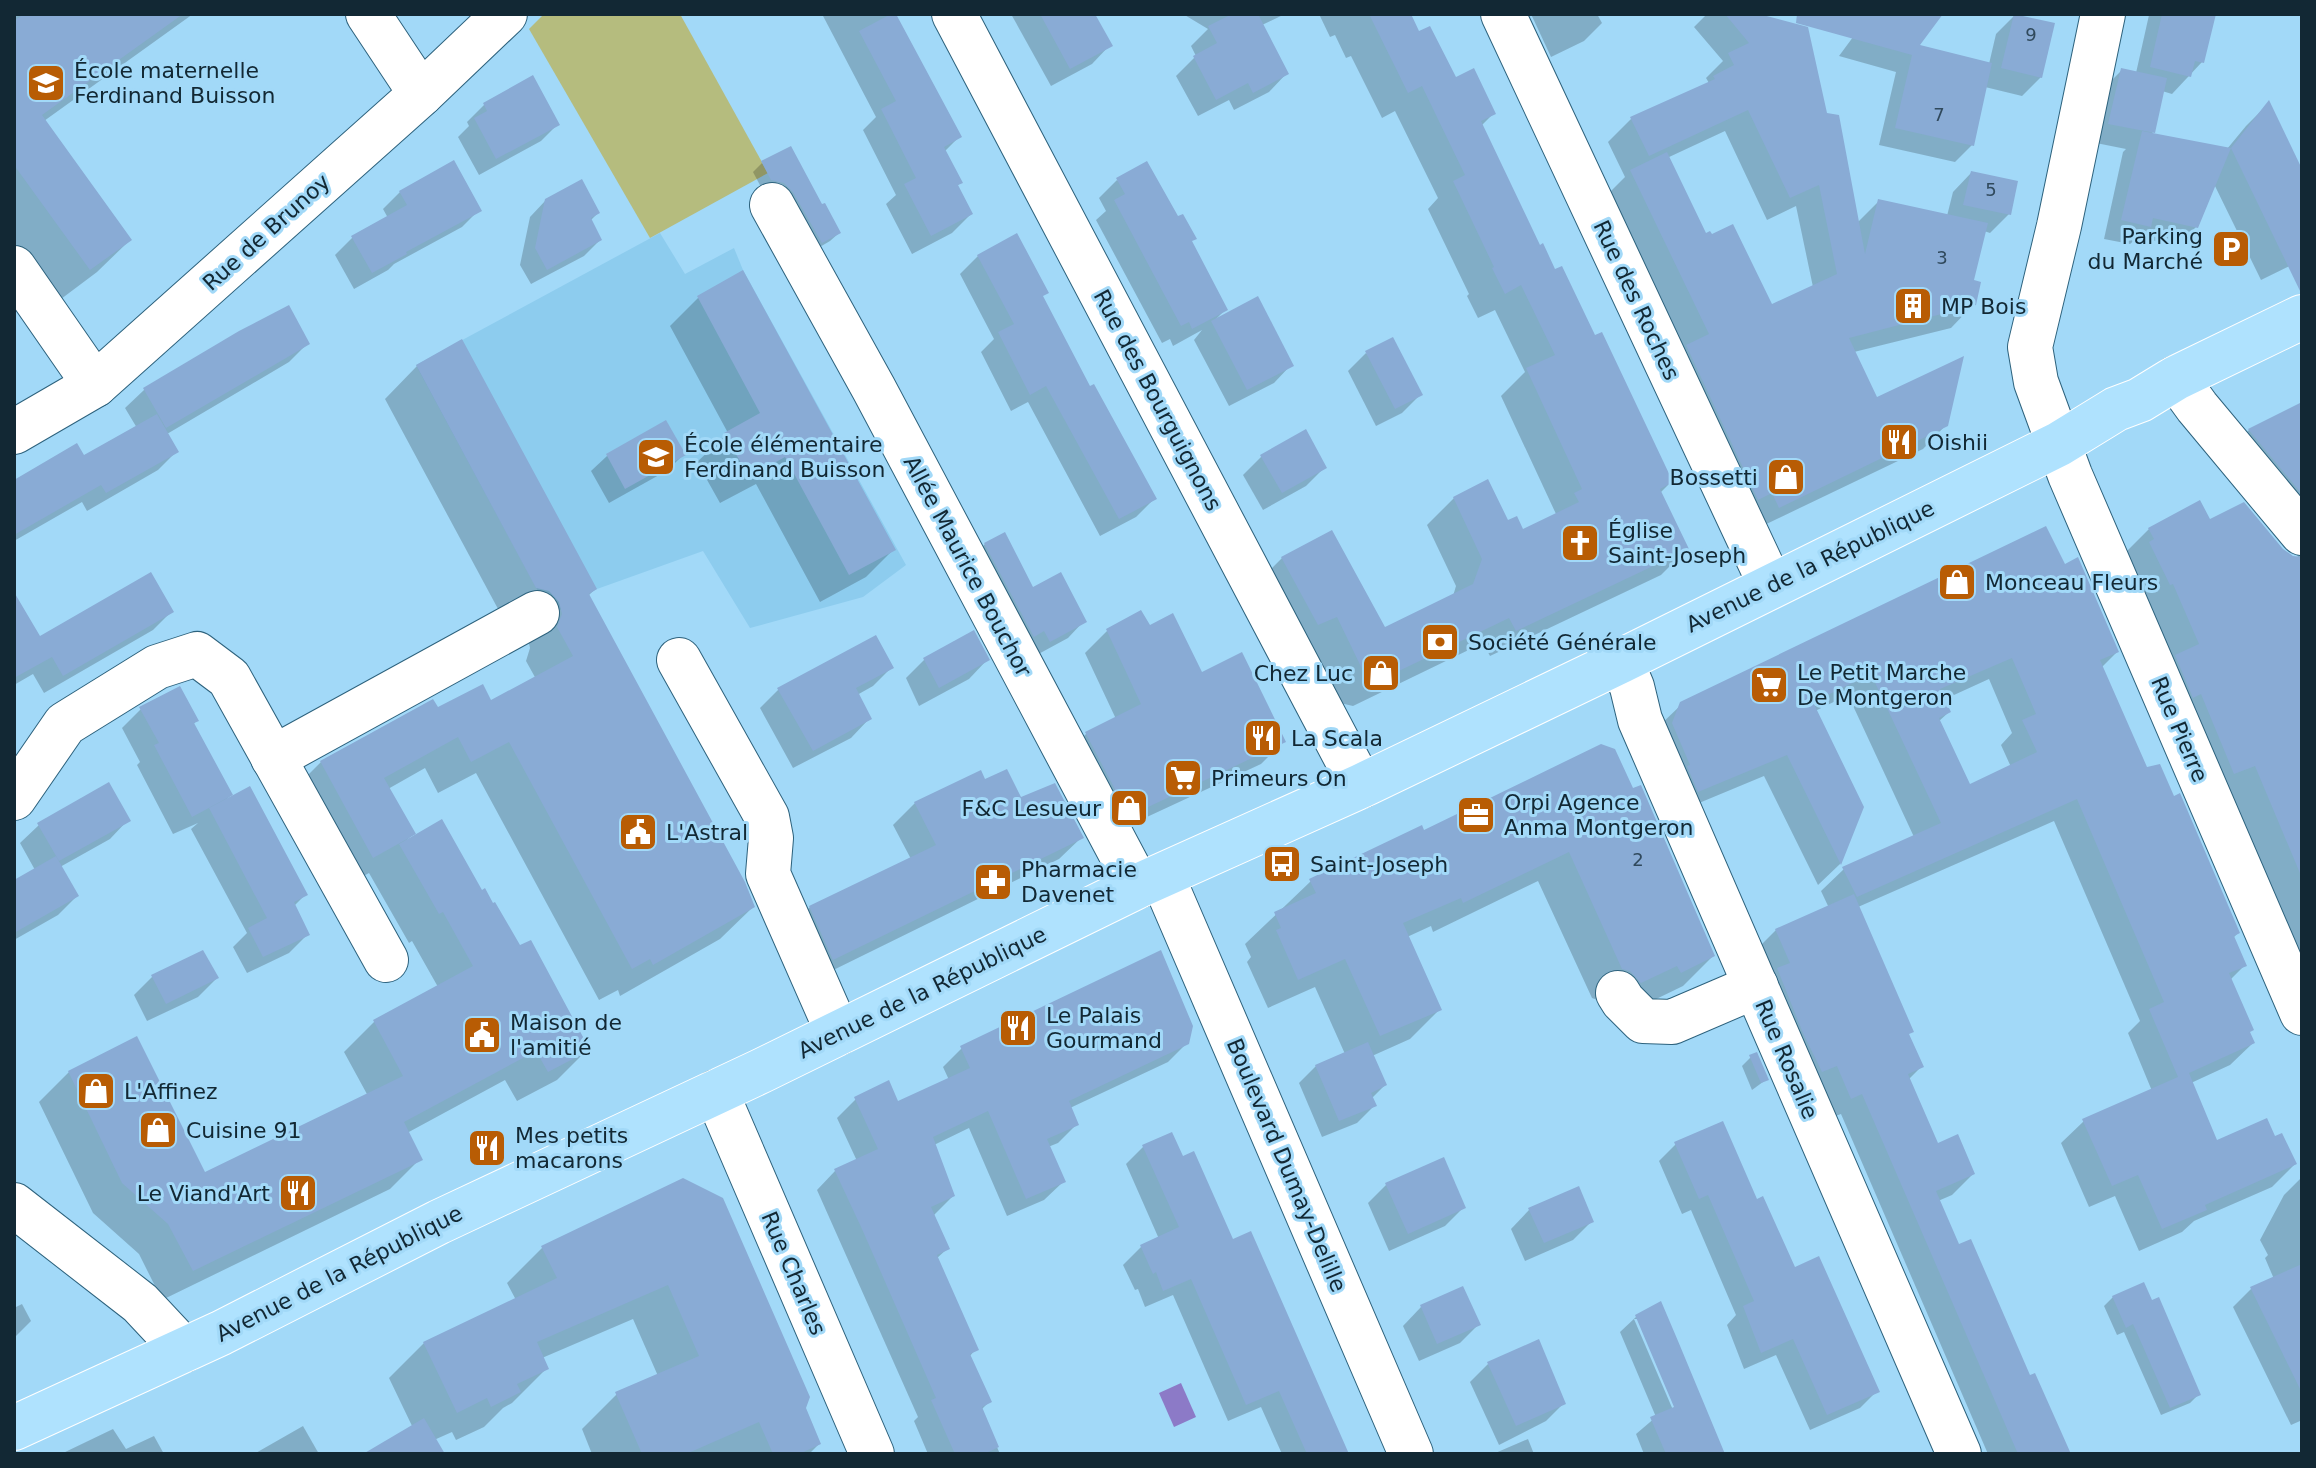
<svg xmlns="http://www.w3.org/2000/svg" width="2316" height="1468" viewBox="0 0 2316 1468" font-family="'DejaVu Sans',sans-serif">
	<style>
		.built { fill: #8dccee }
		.green { fill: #b5bc7e }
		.water { fill: #8c7ac7 }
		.shadow { fill: #0003; fill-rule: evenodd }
		.building { fill: #89abd5; fill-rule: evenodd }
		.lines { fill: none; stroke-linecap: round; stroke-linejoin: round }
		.minor-casing { stroke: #2d627d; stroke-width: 46 }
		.major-casing { stroke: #fff; stroke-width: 46 }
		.minor { stroke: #fff; stroke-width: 44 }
		.major { stroke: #afe2fe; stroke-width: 44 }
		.labels { text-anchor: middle; stroke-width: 6; stroke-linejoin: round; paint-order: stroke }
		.number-label { font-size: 18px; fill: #30495c }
		.poi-label { font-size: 22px; fill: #122834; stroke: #a2d9f8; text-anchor: start }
		.street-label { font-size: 22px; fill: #122834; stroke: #a2d9f8 }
	</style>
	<rect width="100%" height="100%" fill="#a2d9f8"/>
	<path class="built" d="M660,233L685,274L734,248L743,270L906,565L863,597L750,628L703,551L597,589L551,615L416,365Z"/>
	<path class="green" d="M544,14H680L768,173L650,238L529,29Z"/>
	<path class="water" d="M1181,1383L1196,1417L1174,1427L1159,1393Z"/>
	<g class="shadow">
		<path d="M14,14H193L44,121L130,240L97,272L57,302L14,242Z"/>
		<path d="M822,14H894L959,137L944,152L960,183L957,186L971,214L952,233L912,254L886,204L896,195L863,130L876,117Z"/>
		<path d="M1011,14H1094L1110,45L1092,64L1051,86Z"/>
		<path d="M1183,14H1285L1262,25L1287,73L1269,92L1234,110L1229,100L1198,116L1176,76L1196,56L1191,46L1208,29Z"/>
		<path d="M1319,14H1409L1418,34L1455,80L1494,113L1481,126L1539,248L1671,482L1660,493L1687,549L1661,575L1490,656L1483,643L1353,706L1340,703L1311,642L1292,650L1256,584L1282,558L1384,629L1453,596L1456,586L1427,525L1454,498L1522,531L1556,514L1501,396L1525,372L1495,310L1478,318L1467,296L1469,294L1428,209L1438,198L1395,111L1382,118L1351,56L1346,58L1335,35L1330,37Z"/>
		<path d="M1531,14H1597L1602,23L1584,41L1551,57Z"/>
		<path d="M1707,14H1752L1825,114L1857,223L1879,201L1947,216L1953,192L1971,173L2009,214L1990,233L1984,231L1972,282L1974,304L1951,328L1854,352L1876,400L1946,425L1923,449L1756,529L1608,194L1625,177L1608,142L1631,119L1709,83L1706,78L1723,61L1694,27ZM1725,131L1767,220L1796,206L1813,287L1771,307L1705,235L1667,158Z"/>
		<path d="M1870,14H1941L1917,46L1989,64L1996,34L2015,15L2041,77L2022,96L1985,87L1972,145L1955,162L1879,145L1896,72L1839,56Z"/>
		<path d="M2144,14H2214L2202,62L2172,94L2162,91L2153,132L2150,135L2227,149L2246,126L2268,104L2302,171V260L2261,280L2214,184L2196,227L2177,246L2138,237L2130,244L2104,239L2123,152L2126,149L2091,142L2103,89L2122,70L2136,73L2149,15Z"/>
		<path d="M532,78L558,124L541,141L479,175L458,137L469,126L467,122L484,105Z"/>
		<path d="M762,163L821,207L839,233L830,241L813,251L762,189L753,172Z"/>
		<path d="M1117,180L1177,219L1225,310L1215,320L1291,365L1274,383L1229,406L1194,340L1202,330L1173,346L1170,339L1162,343L1096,220L1106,211L1099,198Z"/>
		<path d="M400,192L479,210L462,227L394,264L388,270L354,289L335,255L352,238L388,218L383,209Z"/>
		<path d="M546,200L598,213L590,221L600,240L584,256L531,284L520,265L530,217Z"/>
		<path d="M978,256L1041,298L1089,389L1154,499L1136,517L1100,536L1028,402L1011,411L981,352L994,339L960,274Z"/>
		<path d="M743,273L894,549L866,577L820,602L756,484L720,503L697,462L728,433L670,326L698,298Z"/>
		<path d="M307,344L289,362L167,434L177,451L158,470L87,511L82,502L14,541V482L84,458L137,428L125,408L144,390Z"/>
		<path d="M1366,353L1421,394L1402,413L1376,426L1348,371Z"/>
		<path d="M417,366L595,589L588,596L753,907L720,939L620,996L618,990L599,1000L476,773L438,793L425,768L388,789L414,833L407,840L481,893L588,1049L557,1080L517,1101L505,1080L407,1133L420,1159L390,1189L162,1300L139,1254L93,1213L39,1102L69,1072L204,1175L368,1096L344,1052L374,1022L438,987L412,941L409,943L369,873L340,889L288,795L321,762L437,710L490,703L536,679L526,661L530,648L527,634L504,620L385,399Z"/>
		<path d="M2302,404V965L2120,558L2149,529L2209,522L2299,559L2293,547L2220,459L2249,430Z"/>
		<path d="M666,422L684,454L668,470L609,503L591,471L607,456Z"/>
		<path d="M1262,456L1325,467L1306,486L1263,510L1243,475Z"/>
		<path d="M985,544L1033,590L1084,621L1068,638L1033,657L969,561Z"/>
		<path d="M2064,567L2117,652L2101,668L2146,769L2238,933L2233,938L2245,965L2230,980L2253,1043L2230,1065L2191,1083L2216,1143L2274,1139L2295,1164L2272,1187L2194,1221L2182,1232L2139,1251L2115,1196L2089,1207L2061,1143L2084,1121L2152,1091L2128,1033L2140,1021L2054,821L1858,907L1921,1067L1908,1080L1937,1145L1973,1174L1952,1195L1938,1201L1958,1247L2068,1454H1988L1841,1114L1830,1118L1755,951L1776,930L1829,908L1821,891L1844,869L1914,837L1848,695L1815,711L1862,807L1840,864L1818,885L1764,776L1675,813L1658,727L1682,704ZM1989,679L2012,733L2001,745L2011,767L1969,787L1938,722L1949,712L1943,700Z"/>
		<path d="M172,611L153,630L44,693L33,674L14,685V627L40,639Z"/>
		<path d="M1149,628L1201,675L1283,742L1261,764L1106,836L1064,756L1086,734L1116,719L1085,653L1107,631Z"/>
		<path d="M924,660H987L969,679L919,706L906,678Z"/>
		<path d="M892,667L873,686L857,695L869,719L851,738L793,768L760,708L778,690Z"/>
		<path d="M141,709L197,720L193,725L231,795L225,801L306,894L294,906L308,934L289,953L247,973L233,947L247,933L191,829L198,823L173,834L137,765L140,762L122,728Z"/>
		<path d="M1601,746L1713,956L1683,986L1650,1002L1600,1001L1592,998L1538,881L1433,932L1431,926L1407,937L1440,1009L1410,1039L1372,1056L1385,1085L1371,1099L1374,1106L1357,1123L1322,1137L1299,1083L1316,1066L1345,1054L1315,987L1268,1008L1247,962L1251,957L1245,944L1311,881L1423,832Z"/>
		<path d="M984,782L1020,800L1082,837L1059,859L811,981L788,930L810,907L911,859L893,825L915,803Z"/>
		<path d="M128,820L110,839L60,867L77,896L58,915L14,940V882L35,870L20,843L39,825Z"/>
		<path d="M152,977L217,978L198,997L147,1021L134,995Z"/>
		<path d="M1187,1043L1168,1062L1070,1108L1077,1124L1058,1143L1048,1147L1063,1182L1044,1200L1007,1216L969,1128L934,1145L953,1196L934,1215L947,1249L936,1259L976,1349L969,1357L989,1402L981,1410L1000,1454H928L914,1421L918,1417L817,1190L835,1171L857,1161L837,1118L856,1099L897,1104L949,1080L943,1067L962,1048Z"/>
		<path d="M1751,1057L1767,1079L1752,1090L1742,1066Z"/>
		<path d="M1676,1144L1756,1201L1794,1270L1877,1391L1860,1408L1810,1430L1776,1355L1744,1369L1727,1325L1736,1315L1691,1210L1682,1214L1659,1161Z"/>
		<path d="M1143,1147L1182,1158L1232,1241L1346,1454H1282L1261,1407L1228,1421L1173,1295L1145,1307L1138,1289L1135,1290L1123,1265L1141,1247L1159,1239L1126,1164Z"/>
		<path d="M2301,1178L2302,1179V1427L2300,1421L2291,1425L2233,1307L2251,1289L2274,1279L2265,1258L2268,1255L2260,1240L2284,1195Z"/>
		<path d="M683,1180L803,1408L819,1444L809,1454H592L582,1429L617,1394L658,1376L633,1319L542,1358L547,1368L512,1403L503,1408L484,1427L456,1440L452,1432L434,1440L442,1454H367L413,1428L389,1378L424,1343L516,1300L507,1283L542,1248Z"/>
		<path d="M1386,1185L1464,1207L1445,1226L1389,1251L1368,1203Z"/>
		<path d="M1529,1210L1592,1221L1573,1240L1525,1261L1511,1229Z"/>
		<path d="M2113,1297L2199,1394L2190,1403L2161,1415L2124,1332L2117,1335L2104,1306Z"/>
		<path d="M1660,1303L1723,1454H1644L1636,1434L1656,1417L1620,1332L1636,1317ZM1634,1319H1639L1680,1415L1676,1417Z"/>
		<path d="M22,1304L31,1321L14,1338V1308Z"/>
		<path d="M1421,1307L1478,1325L1460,1343L1419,1361L1403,1326Z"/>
		<path d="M1488,1364L1564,1403L1546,1421L1499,1445L1470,1382Z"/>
		<path d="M303,1426L319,1454H254Z"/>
		<path d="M113,1429L126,1449L154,1436L164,1454H61Z"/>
		<path d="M1528,1439L1534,1454H1493Z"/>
	</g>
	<g class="building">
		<path d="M24,14H183L42,115L132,240L90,270L14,165V21Z"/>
		<path d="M891,14H896L962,137L944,147L963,183L958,185L973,214L931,236L904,184L916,178L881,109L896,101L859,31Z"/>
		<path d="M1040,14H1095L1113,46L1070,69Z"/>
		<path d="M1232,14H1258L1289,74L1253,93L1248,83L1216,100L1193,56L1217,43L1208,26Z"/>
		<path d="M1369,14H1411L1419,31L1430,26L1456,77L1474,68L1496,114L1481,121L1540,245L1543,243L1555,269L1562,266L1595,335L1602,332L1673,482L1660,489L1689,549L1516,631L1509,618L1380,680L1366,677L1337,617L1318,625L1281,557L1332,530L1385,627L1473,584L1482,559L1453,497L1488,479L1508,520L1517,516L1523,529L1579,502L1574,493L1582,489L1526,368L1555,355L1521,285L1505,294L1492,268L1494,267L1453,181L1465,175L1422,86L1408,93Z"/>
		<path d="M1725,14H1759L1808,27L1827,113L1839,115L1865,254L1878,199L1988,223L1974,280L1981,282L1976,305L1849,338L1877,397L1964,356L1948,426L1779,508L1772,493L1758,500L1686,345L1709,334L1630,170L1667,152L1706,233L1710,231L1712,234L1733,224L1772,304L1837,274L1819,185L1790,198L1748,110L1649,156L1630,117L1715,79L1713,76L1734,65L1728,53L1749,43Z"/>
		<path d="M1797,14H1943L1920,45L1992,63L1974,146L1895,128L1912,55L1796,23Z"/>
		<path d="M2014,14L2055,23L2042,78L2001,68Z"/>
		<path d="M2162,14H2216L2204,63L2195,61L2191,77L2150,67Z"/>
		<path d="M2121,68L2167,78L2155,133L2108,124Z"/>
		<path d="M533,75L560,125L496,159L474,118L487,111L483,103Z"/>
		<path d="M2269,100L2302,169L2301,293L2231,148Z"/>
		<path d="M2142,131L2231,148L2198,228L2153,218L2151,227L2121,220Z"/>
		<path d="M791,146L822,204L825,203L841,233L822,243L793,192L784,183L771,180L761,161Z"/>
		<path d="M454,160L482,211L406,252L407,254L372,273L351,236L407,205L399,191Z"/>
		<path d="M1147,161L1178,216L1183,214L1197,239L1192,241L1228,310L1192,329L1189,322L1181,326L1114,200L1125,194L1116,178Z"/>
		<path d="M1971,171L2018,181L2011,215L1963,205Z"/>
		<path d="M582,179L600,213L591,218L602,240L547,270L535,248L545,199Z"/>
		<path d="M1017,233L1049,293L1043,296L1090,386L1094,384L1157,499L1119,519L1046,386L1030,395L998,332L1014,324L977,255Z"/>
		<path d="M743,270L896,550L849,575L785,457L749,477L724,433L760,413L697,296Z"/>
		<path d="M1258,296L1294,366L1247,390L1211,321Z"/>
		<path d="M289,305L310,344L166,428L143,388L239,331Z"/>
		<path d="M1393,337L1423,395L1395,409L1365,351Z"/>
		<path d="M462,339L597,589L589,594L745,882L755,907L653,965L650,959L632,969L509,742L471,762L458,737L384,778L416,834L373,858L320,761L433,699L438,707L483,684L491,700L573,656L557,627L562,614L559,602L549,591L536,588L416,365Z"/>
		<path d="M2302,402V494L2248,429Z"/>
		<path d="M157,414L179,452L106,493L101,485L14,535V480L77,443L84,455Z"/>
		<path d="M666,420L686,455L625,489L606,454Z"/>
		<path d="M1306,429L1327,468L1282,493L1260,455Z"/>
		<path d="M2200,500L2210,519L2244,502L2283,549L2293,556L2302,557V878L2255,766L2234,774L2201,694L2193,698L2175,655L2199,644L2173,584L2170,585L2149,542L2154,539L2148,528Z"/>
		<path d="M2046,526L2065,564L2078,557L2119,652L2100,660L2147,767L2160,764L2174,796L2180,793L2240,933L2234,936L2247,966L2229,973L2254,1030L2250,1032L2255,1043L2189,1073L2217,1140L2267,1118L2275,1136L2282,1133L2297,1164L2205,1205L2207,1210L2162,1229L2138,1175L2112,1186L2082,1119L2178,1077L2149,1009L2164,1002L2077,799L1857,897L1842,867L1941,823L1871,674L1813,702L1864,807L1841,865L1787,755L1698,792L1687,766L1690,765L1672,723L1680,702ZM2012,658L2036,714L2022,720L2037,752L1970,784L1939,718L1951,712L1940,689Z"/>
		<path d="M1005,532L1033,587L1061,572L1087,622L1050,642L1044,631L1034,637L984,543Z"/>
		<path d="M151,572L174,612L63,676L52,657L14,678V592L40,636Z"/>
		<path d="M1141,610L1150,625L1173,613L1202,672L1242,652L1286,742L1129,816L1085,732L1141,704L1106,629Z"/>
		<path d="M974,630L990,660L939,688L923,658Z"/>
		<path d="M876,635L894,668L856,688L872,719L813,751L777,688Z"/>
		<path d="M180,686L199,721L194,723L233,795L192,817L154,745L159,743L139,707Z"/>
		<path d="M1601,744L1615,749L1633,788L1641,785L1715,956L1681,973L1677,966L1641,983L1630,971L1622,969L1569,852L1463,903L1461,898L1403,923L1442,1010L1380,1036L1345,959L1298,980L1276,930L1281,928L1274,912L1316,893L1309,879L1422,825L1424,830Z"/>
		<path d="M1007,769L1021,797L1055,783L1084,838L833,960L809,906L936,845L914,802L981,770L985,779Z"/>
		<path d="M109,782L131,821L59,861L37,823Z"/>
		<path d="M250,786L308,895L294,902L310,935L263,957L248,928L267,918L209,808Z"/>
		<path d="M442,819L482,890L485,888L493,903L495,902L520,945L531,940L590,1050L548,1072L536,1051L404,1122L423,1160L193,1271L168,1224L122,1183L68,1071L137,1036L205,1172L403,1076L373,1020L473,966L443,912L439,914L399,844Z"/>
		<path d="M56,856L79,896L14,933V880Z"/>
		<path d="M1854,894L1914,1032L1909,1034L1924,1067L1908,1074L1938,1143L1958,1134L1975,1174L1936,1191L1959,1244L1971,1239L2030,1375L2035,1373L2071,1454H2018L1862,1094L1851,1099L1837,1066L1822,1072L1803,1033L1777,968L1790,963L1775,929Z"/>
		<path d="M203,950L219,978L166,1004L151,975Z"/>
		<path d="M1161,950L1193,1026L1189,1044L1069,1101L1079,1125L1047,1139L1066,1182L1026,1199L988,1111L933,1137L955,1196L931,1207L950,1249L937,1255L979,1350L970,1354L992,1402L982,1407L999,1447L984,1454H955L931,1400L936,1398L862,1229L834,1169L878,1149L854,1097L889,1080L898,1101L970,1068L960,1046Z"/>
		<path d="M1368,1042L1387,1085L1371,1093L1377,1106L1339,1121L1315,1065Z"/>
		<path d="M1757,1052L1769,1080L1761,1083L1749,1055Z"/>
		<path d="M1723,1121L1757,1199L1763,1196L1795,1267L1819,1256L1880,1392L1827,1415L1793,1339L1761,1353L1743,1306L1754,1301L1708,1195L1699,1199L1674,1142Z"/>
		<path d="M1172,1132L1183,1156L1194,1151L1233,1239L1251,1231L1349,1454H1307L1279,1391L1246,1405L1191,1279L1163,1291L1156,1272L1153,1274L1140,1245L1179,1227L1142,1145Z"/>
		<path d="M1444,1157L1466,1208L1408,1234L1385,1183Z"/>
		<path d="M683,1178L723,1198L810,1397L806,1408L821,1444L799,1454H773L759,1422L686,1454H642L615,1392L699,1356L668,1285L537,1342L549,1369L517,1384L521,1392L491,1407L487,1398L457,1413L423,1342L557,1278L541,1246Z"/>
		<path d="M1579,1186L1594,1222L1544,1243L1528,1208Z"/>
		<path d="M2302,1264V1393L2250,1287Z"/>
		<path d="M2144,1282L2152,1300L2159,1297L2201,1395L2170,1408L2133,1324L2126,1328L2112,1296Z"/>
		<path d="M1463,1286L1481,1325L1437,1344L1420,1305Z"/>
		<path d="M1661,1301L1678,1341L1725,1454H1666L1650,1417L1674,1407L1635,1315Z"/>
		<path d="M1539,1339L1566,1404L1516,1426L1487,1362Z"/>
		<path d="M424,1418L445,1454H363Z"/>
	</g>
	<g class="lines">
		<defs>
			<g id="minor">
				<path d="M368,14L421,94"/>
				<path d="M954,14L1361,786"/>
				<path d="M1503,14L1771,586"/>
				<path d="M2103,14L2059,226L2030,347L2036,382L2070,475L2302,1013"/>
				<path d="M772,205L874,389L1138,886"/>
				<path d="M14,268L95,385"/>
				<path d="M2176,378L2197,407L2302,533"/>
				<path d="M14,432L95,385L421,94L505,14"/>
				<path d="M679,660L767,817L771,838L768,874L838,1033"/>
				<path d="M1621,661L1632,687L1640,720L1959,1454"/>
				<path d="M273,758L537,613"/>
				<path d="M14,798L65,724L157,667L197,654L229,678L386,960"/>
				<path d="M1162,876L1411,1454"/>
				<path d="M1618,993L1623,1001L1643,1021L1672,1022L1756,986"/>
				<path d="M716,1092L872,1454"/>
				<path d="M14,1205L140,1303L184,1350"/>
			</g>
			<path id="major" d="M14,1428L221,1333L439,1222L761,1071L1138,886L1361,786L1621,661L2059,444L2116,409L2140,400L2176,378L2302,317"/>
		</defs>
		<use href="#minor" class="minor-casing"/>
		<use href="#major" class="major-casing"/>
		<use href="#minor" class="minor"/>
		<use href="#major" class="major"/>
	</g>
	<defs>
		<symbol id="school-square" viewBox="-11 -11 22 22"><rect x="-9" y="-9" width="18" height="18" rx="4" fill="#b85c04" stroke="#a2d9f8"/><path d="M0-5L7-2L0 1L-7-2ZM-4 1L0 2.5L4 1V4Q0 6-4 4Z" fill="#fff"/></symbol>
		<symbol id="parking-square" viewBox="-11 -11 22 22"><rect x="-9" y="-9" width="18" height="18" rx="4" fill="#b85c04" stroke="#a2d9f8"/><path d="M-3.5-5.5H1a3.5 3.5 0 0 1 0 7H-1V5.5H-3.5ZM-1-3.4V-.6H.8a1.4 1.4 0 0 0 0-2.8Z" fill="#fff"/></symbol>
		<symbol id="building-square" viewBox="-11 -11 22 22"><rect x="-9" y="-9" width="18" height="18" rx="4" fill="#b85c04" stroke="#a2d9f8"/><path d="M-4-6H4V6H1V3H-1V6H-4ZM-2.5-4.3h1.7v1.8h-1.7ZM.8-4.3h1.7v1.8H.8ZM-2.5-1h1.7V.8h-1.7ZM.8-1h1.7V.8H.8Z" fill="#fff"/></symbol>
		<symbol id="restaurant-square" viewBox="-11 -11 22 22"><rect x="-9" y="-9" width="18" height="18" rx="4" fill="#b85c04" stroke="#a2d9f8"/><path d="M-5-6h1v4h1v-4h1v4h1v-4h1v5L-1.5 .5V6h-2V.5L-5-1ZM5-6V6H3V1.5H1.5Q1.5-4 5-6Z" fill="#fff"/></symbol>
		<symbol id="shop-square" viewBox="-11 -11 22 22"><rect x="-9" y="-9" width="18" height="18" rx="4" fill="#b85c04" stroke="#a2d9f8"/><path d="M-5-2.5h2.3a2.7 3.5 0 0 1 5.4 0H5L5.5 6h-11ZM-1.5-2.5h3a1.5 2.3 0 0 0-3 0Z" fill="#fff"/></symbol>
		<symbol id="church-square" viewBox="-11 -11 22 22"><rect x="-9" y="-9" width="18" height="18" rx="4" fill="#b85c04" stroke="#a2d9f8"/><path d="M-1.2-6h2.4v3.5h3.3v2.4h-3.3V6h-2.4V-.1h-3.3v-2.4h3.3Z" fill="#fff"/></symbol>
		<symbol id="bank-square" viewBox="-11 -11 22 22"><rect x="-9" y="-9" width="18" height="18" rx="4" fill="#b85c04" stroke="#a2d9f8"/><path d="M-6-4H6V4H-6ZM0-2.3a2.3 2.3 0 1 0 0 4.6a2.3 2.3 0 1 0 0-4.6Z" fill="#fff"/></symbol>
		<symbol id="supermarket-square" viewBox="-11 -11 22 22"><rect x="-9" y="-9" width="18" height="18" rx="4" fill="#b85c04" stroke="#a2d9f8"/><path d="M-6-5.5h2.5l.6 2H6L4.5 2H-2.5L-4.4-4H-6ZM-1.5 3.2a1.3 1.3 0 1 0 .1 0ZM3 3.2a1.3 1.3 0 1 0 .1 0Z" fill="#fff"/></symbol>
		<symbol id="office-square" viewBox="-11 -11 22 22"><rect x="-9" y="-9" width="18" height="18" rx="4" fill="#b85c04" stroke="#a2d9f8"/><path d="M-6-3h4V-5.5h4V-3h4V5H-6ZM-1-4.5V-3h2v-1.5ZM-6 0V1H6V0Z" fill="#fff"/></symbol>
		<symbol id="civic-square" viewBox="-11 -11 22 22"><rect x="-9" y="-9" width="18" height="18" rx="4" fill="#b85c04" stroke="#a2d9f8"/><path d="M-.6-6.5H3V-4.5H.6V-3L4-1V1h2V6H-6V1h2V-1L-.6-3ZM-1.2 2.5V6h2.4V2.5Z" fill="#fff"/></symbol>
		<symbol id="bus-square" viewBox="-11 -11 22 22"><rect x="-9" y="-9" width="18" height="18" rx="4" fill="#b85c04" stroke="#a2d9f8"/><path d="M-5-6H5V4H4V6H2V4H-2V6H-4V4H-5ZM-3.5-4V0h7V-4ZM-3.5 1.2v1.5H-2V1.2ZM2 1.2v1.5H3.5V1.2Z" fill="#fff"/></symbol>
		<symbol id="pharmacy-square" viewBox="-11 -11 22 22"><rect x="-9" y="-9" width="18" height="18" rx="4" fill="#b85c04" stroke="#a2d9f8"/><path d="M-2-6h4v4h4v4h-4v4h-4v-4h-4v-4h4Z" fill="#fff"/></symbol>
	</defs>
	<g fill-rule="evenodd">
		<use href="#school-square" x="24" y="61" width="44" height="44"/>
		<use href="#parking-square" x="2209" y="227" width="44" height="44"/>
		<use href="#building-square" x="1891" y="284" width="44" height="44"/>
		<use href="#restaurant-square" x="1877" y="420" width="44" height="44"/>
		<use href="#school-square" x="634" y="435" width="44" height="44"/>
		<use href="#shop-square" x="1764" y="455" width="44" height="44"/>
		<use href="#church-square" x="1558" y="521" width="44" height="44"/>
		<use href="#shop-square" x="1935" y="560" width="44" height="44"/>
		<use href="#bank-square" x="1418" y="620" width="44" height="44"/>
		<use href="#shop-square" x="1359" y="651" width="44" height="44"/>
		<use href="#supermarket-square" x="1747" y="663" width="44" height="44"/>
		<use href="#restaurant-square" x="1241" y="716" width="44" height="44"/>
		<use href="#supermarket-square" x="1161" y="756" width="44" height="44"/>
		<use href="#shop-square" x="1107" y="786" width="44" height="44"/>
		<use href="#office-square" x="1454" y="793" width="44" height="44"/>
		<use href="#civic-square" x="616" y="810" width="44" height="44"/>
		<use href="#bus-square" x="1260" y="842" width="44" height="44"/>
		<use href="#pharmacy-square" x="971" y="860" width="44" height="44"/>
		<use href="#restaurant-square" x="996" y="1006" width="44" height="44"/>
		<use href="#civic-square" x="460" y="1013" width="44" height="44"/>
		<use href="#shop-square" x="74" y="1069" width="44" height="44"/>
		<use href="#shop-square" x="136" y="1108" width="44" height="44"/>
		<use href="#restaurant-square" x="465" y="1126" width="44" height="44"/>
		<use href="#restaurant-square" x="276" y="1171" width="44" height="44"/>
	</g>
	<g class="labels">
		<g class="number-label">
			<text x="2031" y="41">9</text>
			<text x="1939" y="121">7</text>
			<text x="1991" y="196">5</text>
			<text x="1942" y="264">3</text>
			<text x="1638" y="866">2</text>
		</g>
		<g class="poi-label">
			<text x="74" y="78">École maternelle<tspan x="74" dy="25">Ferdinand Buisson</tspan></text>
			<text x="2203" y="244" text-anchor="end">Parking<tspan x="2203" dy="25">du Marché</tspan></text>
			<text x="1941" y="314">MP Bois</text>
			<text x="1927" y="450">Oishii</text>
			<text x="684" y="452">École élémentaire<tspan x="684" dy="25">Ferdinand Buisson</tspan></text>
			<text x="1758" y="485" text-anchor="end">Bossetti</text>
			<text x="1608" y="538">Église<tspan x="1608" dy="25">Saint-Joseph</tspan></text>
			<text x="1985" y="590">Monceau Fleurs</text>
			<text x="1468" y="650">Société Générale</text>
			<text x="1797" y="680">Le Petit Marche<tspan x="1797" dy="25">De Montgeron</tspan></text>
			<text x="1353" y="681" text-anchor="end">Chez Luc</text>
			<text x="1291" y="746">La Scala</text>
			<text x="1211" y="786">Primeurs On</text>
			<text x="1504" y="810">Orpi Agence<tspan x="1504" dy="25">Anma Montgeron</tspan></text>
			<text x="1101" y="816" text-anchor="end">F&amp;C Lesueur</text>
			<text x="666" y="840">L'Astral</text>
			<text x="1310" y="872">Saint-Joseph</text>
			<text x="1021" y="877">Pharmacie<tspan x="1021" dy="25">Davenet</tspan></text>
			<text x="1046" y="1023">Le Palais<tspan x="1046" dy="25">Gourmand</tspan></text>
			<text x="510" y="1030">Maison de<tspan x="510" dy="25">l'amitié</tspan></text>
			<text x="124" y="1099">L'Affinez</text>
			<text x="186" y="1138">Cuisine 91</text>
			<text x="515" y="1143">Mes petits<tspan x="515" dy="25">macarons</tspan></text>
			<text x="270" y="1201" text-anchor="end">Le Viand'Art</text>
		</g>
		<g class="street-label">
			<text transform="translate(266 232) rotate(-42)" y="8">Rue de Brunoy</text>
			<text transform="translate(1637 300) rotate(65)" y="8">Rue des Roches</text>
			<text transform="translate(1158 400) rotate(62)" y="8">Rue des Bourguignons</text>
			<text transform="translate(968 566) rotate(62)" y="8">Allée Maurice Bouchor</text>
			<text transform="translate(1810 566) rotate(-26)" y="8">Avenue de la République</text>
			<text transform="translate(2180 729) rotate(67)" y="8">Rue Pierre</text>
			<text transform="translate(922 992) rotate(-26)" y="8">Avenue de la République</text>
			<text transform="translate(1787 1059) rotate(67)" y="8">Rue Rosalie</text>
			<text transform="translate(1287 1165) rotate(67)" y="8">Boulevard Dumay-Delille</text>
			<text transform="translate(339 1273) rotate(-27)" y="8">Avenue de la République</text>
			<text transform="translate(794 1273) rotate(67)" y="8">Rue Charles</text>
		</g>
	</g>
	<rect width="2316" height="1468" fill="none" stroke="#122834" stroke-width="32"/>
</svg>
